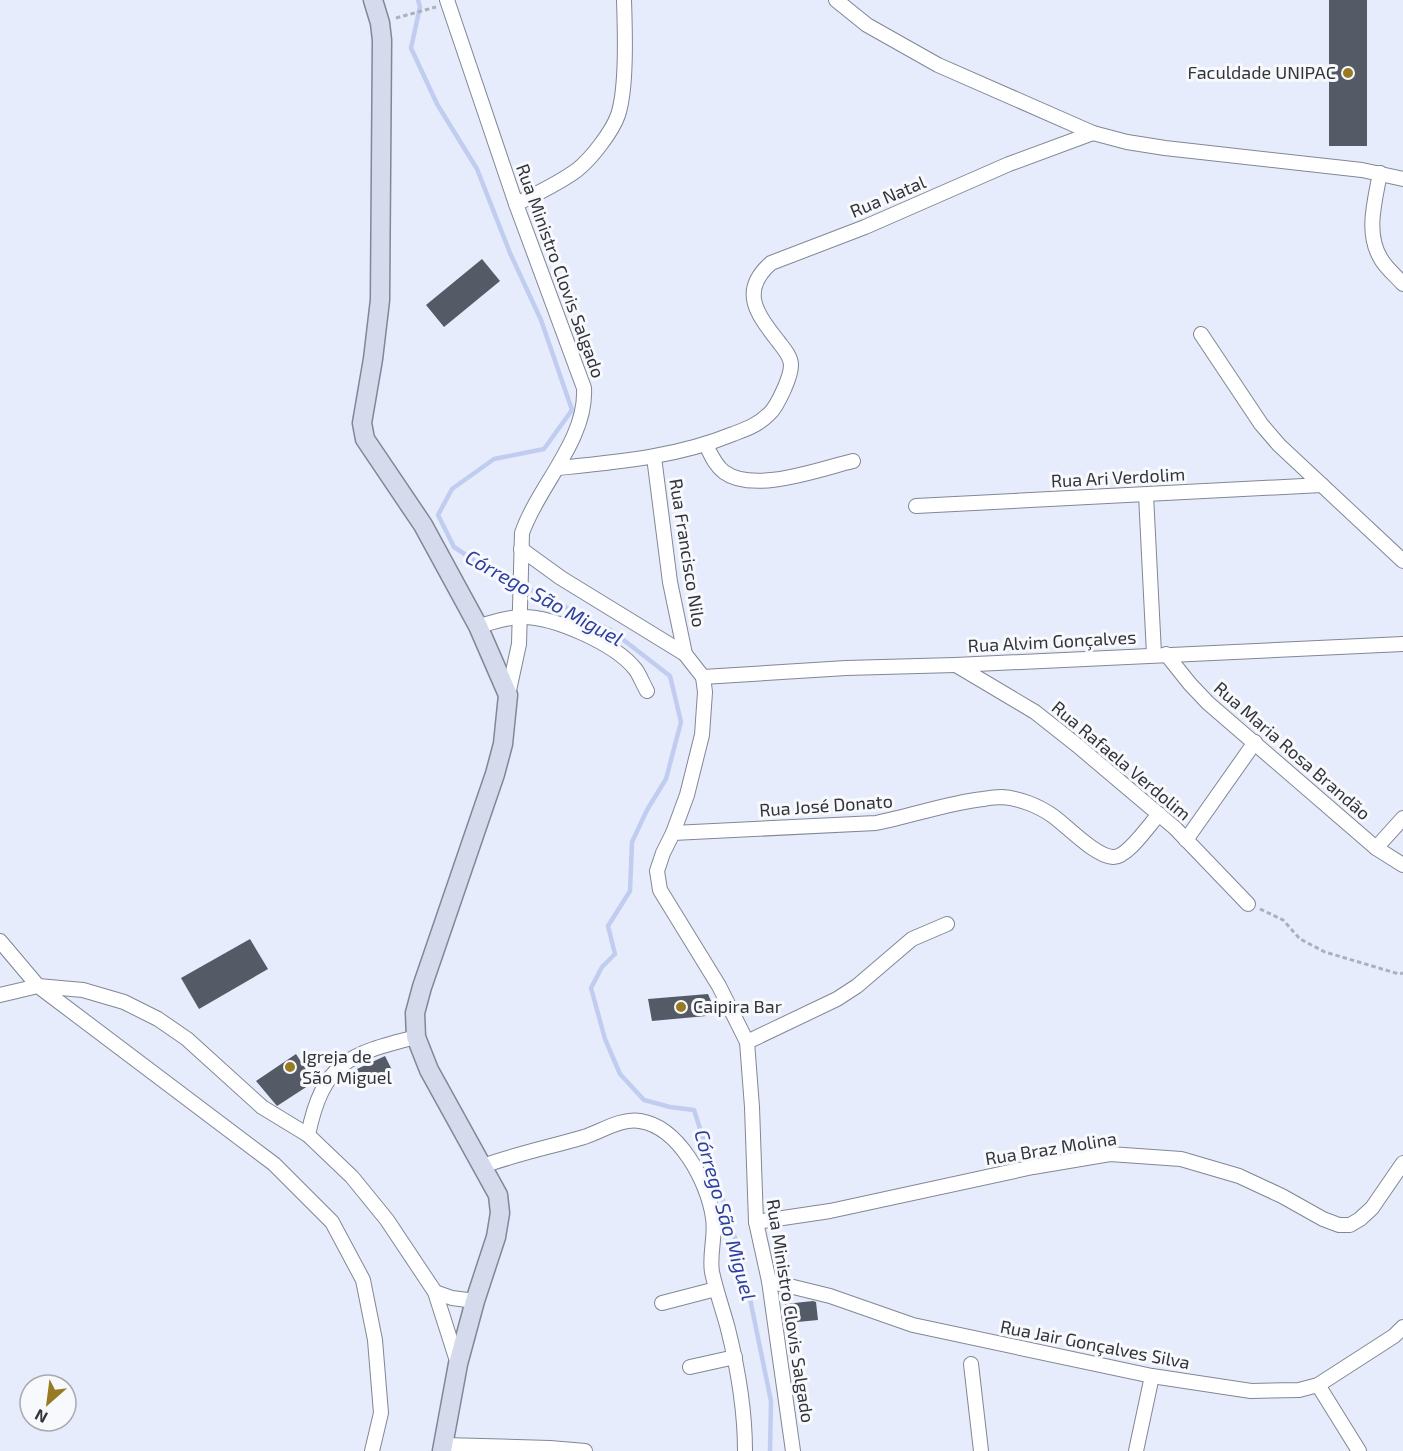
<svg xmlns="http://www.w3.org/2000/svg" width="1403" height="1451" viewBox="0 0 1403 1451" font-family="'Exo 2',sans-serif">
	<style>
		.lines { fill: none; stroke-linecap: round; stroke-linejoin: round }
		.stream { stroke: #c1cdf0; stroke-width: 4.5 }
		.building { fill: #555a67 }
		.minor-casing { stroke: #828795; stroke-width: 16 }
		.secondary-casing { stroke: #828795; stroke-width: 21 }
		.path { stroke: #abb0bc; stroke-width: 3; stroke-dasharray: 4.5 3; stroke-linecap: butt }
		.minor { stroke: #fff; stroke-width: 14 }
		.secondary { stroke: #d5dbec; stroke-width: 18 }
		.poi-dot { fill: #977b23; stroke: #f8f9fc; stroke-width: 2 }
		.labels { text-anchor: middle; stroke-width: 6; stroke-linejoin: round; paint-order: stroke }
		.poi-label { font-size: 18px; fill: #32343a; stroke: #f8f9fc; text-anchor: start }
		.street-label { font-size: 18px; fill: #32343a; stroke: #f8f9fc }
		.water-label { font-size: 20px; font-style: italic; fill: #2d3f9d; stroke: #f8f9fc }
	</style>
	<rect width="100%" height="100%" fill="#e6ecfb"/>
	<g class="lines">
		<path class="stream" d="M418,0L420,7L411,48L437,104L477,169L510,253L541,320L572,410L544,449L494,459L452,489L438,515L454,547L492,572L540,594L612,631L670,676L681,722L666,779L647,810L632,842L630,891L608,926L615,954L602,967L591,988L605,1039L620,1074L644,1100L670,1107L694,1110L742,1260L771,1401L770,1451"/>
	</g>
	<g class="building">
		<rect x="1329" y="0" width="38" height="146"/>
		<path d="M482,259L500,281L444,327L426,305Z"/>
		<path d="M250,939L268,969L199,1009L181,978Z"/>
		<path d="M708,994L717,1015L652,1021L648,999Z"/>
		<path d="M296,1054L314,1082L277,1106L256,1081Z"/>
		<path d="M385,1056L392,1070L364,1083L357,1069Z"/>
		<path d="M813,1301L816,1302L818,1320L787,1323L785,1304Z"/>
	</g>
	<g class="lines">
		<defs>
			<g id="minor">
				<path d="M447,0L516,204L584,388C587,440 538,486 522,533L519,644L508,695"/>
				<path d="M836,0L867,25L938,65L1093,133L1127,142L1165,148L1362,170L1403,179"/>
				<path d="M1380,173C1375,201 1365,233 1381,259C1386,268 1396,276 1403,284"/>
				<path d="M516,204C536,194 558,184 577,170C591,159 612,132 618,115C627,88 625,30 624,0"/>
				<path d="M1201,334L1261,424L1279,445L1403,561"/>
				<path d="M706,445C711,455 715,465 724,472C754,494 819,469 853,461"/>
				<path d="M654,457L670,582L685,654"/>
				<path d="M558,468C618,462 677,457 733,434C746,429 758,425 769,414C776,408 781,396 785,387C788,380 791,373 791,365C791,356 783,348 778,341C757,314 739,291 771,263L865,227L1009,164L1093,133"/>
				<path d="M1146,495L1154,654"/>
				<path d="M916,506L1322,485"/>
				<path d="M521,549L561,578L685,654L703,677L705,692L702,735L687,795L673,833L663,853L657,871L660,890L719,986L747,1042L752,1107L756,1222L769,1281L793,1451"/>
				<path d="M478,626C491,623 505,618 519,617C552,615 616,644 636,670C640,676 643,684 647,691"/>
				<path d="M1166,654L1190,684L1208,703L1376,848L1403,865"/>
				<path d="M956,665L1035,712L1078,746L1175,828L1248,904"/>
				<path d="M703,677L846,668L955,665L1403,644"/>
				<path d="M673,833L876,823C912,816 947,803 983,799C989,798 996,797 1002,797C1019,798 1039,806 1053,816C1068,827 1095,856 1113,857C1127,858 1150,824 1159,814"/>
				<path d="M1186,840L1255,742"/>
				<path d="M1376,848L1403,818"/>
				<path d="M0,941L38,986L274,1164L332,1222L363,1280L375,1340L381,1413L372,1451"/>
				<path d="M0,995L38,986L83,990L124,1002L158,1019L187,1039L262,1107L308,1135L352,1177L387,1220L435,1292L458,1364"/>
				<path d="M747,1042L837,999L857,986L912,939L947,924"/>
				<path d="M308,1135C323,1062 349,1054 416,1037"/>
				<path d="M483,1166C516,1154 550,1147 584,1137C602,1131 621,1118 640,1121C679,1127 708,1182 713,1218C716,1236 709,1254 712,1272C716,1291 723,1310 728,1329C738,1369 745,1410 745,1451"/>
				<path d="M756,1222L830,1211L1033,1167L1110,1154L1181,1159L1239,1176L1282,1196L1323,1219L1339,1225H1350L1360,1219L1372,1208L1403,1163"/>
				<path d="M769,1281L830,1296L913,1325L1152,1376L1251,1391L1299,1390L1318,1385L1394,1336L1403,1327"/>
				<path d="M435,1292L452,1298L475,1301"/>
				<path d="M662,1303L716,1289"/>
				<path d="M971,1364L981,1451"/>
				<path d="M690,1367L735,1357"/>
				<path d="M1318,1385L1359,1451"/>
				<path d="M444,1445L550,1448L585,1451"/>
				<path d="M1136,1451L1152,1376"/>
			</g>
			<path id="secondary" d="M373,0L380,23L382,40L380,300L373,359L362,423L365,439L423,525L478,626L508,695L503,744L495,774L422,987L415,1013L416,1037L429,1070L498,1195L500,1213L496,1237L475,1301L458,1364L442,1451"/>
		</defs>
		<use href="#minor" class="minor-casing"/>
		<use href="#secondary" class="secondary-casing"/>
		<g class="path">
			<path d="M396,18L436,7"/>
			<path d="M1260,909L1283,920L1300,939L1325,952L1399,974L1403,973"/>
		</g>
		<use href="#minor" class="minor"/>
		<use href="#secondary" class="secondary"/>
	</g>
	<g class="poi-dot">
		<circle cx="1348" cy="73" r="6"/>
		<circle cx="681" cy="1007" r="6"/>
		<circle cx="290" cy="1067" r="6"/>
	</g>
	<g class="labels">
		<g class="poi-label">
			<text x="1336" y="79" text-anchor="end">Faculdade UNIPAC</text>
			<text x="693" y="1013">Caipira Bar</text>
			<text x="302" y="1063">Igreja de<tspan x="302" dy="21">São Miguel</tspan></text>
		</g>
		<g class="street-label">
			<text transform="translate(888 197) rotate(-23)" y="6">Rua Natal</text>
			<text transform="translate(560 271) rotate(70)" y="6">Rua Ministro Clovis Salgado</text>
			<text transform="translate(1118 478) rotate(-3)" y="6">Rua Ari Verdolim</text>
			<text transform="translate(687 553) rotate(81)" y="6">Rua Francisco Nilo</text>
			<text transform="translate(1052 642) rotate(-3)" y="6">Rua Alvim Gonçalves</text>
			<text transform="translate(1292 751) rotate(41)" y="6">Rua Maria Rosa Brandão</text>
			<text transform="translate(1121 761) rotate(40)" y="6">Rua Rafaela Verdolim</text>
			<text transform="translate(826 806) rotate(-4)" y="6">Rua José Donato</text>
			<text transform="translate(1051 1149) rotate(-9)" y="6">Rua Braz Molina</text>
			<text transform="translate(790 1311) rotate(81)" y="6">Rua Ministro Clovis Salgado</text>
			<text transform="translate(1095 1345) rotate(11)" y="6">Rua Jair Gonçalves Silva</text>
		</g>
		<g class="water-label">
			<text transform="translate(544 598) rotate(29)" y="7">Córrego São Miguel</text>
			<text transform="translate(725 1215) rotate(74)" y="7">Córrego São Miguel</text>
		</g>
	</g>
	<g transform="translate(48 1403) rotate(208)"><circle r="28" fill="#f8f9fc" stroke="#a9aaae" stroke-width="1.5"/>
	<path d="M0-4.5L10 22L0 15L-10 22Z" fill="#977b23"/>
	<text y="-9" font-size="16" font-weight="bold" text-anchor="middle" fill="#32343a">N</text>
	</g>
</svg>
